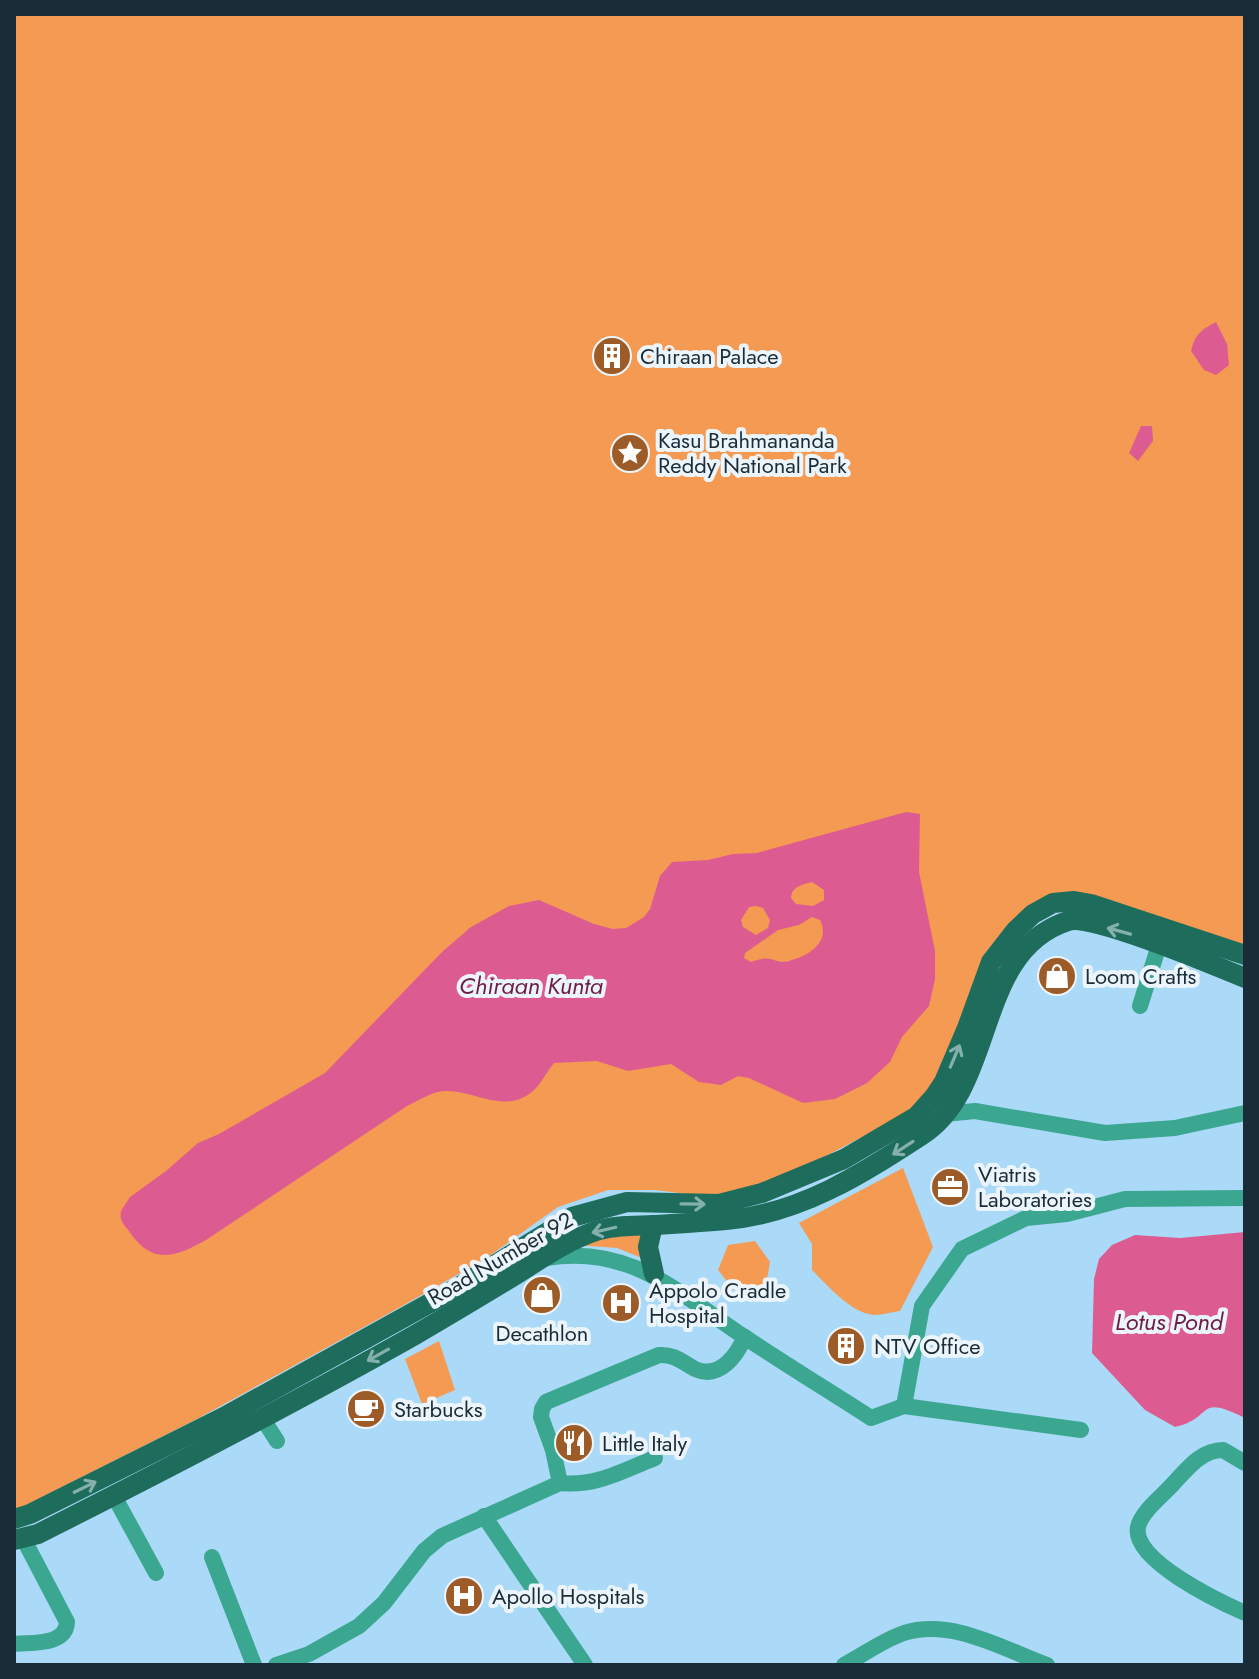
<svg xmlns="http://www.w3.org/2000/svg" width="1259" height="1679" viewBox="0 0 1259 1679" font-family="Jost,sans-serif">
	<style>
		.green { fill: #f59a52 }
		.water { fill: #dc5c91; fill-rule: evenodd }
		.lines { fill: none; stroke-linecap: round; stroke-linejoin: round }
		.minor { stroke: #3ba791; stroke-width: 16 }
		.major { stroke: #1e6c5c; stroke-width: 20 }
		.oneway { stroke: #85b0ac }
		.labels { text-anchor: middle; stroke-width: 8; stroke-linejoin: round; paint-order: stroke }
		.poi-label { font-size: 22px; fill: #1a2c38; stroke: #ecf5fb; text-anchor: start }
		.street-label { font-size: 22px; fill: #1a2c38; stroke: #ecf5fb }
		.water-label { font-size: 24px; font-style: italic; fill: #6f1e42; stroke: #ecf5fb }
	</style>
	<rect width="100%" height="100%" fill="#abdaf8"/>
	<g class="green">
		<path d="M14,14H1245V948L1079,894L1009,924L986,952L940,1073L922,1099L900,1117L805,1167L761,1184L711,1197L655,1190H608L558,1207L485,1259L395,1310L197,1419L14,1511Z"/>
		<path d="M903,1168L933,1247L900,1311C892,1312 882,1315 874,1315C851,1313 828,1286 812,1270V1244L799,1223Z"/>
		<path d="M643,1233L642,1258L617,1248L577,1245L597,1238Z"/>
		<path d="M755,1241L770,1262L765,1291L734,1290L718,1270L728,1245Z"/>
		<path d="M439,1341L455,1390L422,1404L405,1359Z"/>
	</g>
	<g class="water">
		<path d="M1216,322L1227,344L1229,365L1216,375L1204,370L1191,351C1195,334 1201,330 1216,322Z"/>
		<path d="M1141,426H1152L1153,441L1138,461L1129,453Z"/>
		<path d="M906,812L920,814L919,872L935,951V979L929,1006L902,1037L890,1062L867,1083L835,1099L803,1103L749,1078L738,1076L721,1085L699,1082L671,1064L628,1071L597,1061L554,1063C545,1074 539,1089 526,1096C500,1111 474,1091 447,1091C434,1090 420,1100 407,1106L206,1240C177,1256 154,1266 131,1234C125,1225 119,1222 121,1211L130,1197L166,1171L198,1143L219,1134L325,1073L442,952L471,927L509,906L539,900L594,924L613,929L626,928L644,917L650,909L660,876L672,862L708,860L733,854L757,853ZM812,882L824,890V900L813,906L796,904L791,898C792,886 802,885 812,882ZM756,906L763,908L770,920L768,928L756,935L743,927L741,920L749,907ZM812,917L820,920C831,942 809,956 789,961C773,965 774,953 751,962L744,958L745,953L778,930L799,925Z"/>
		<path d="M1245,1232V1418C1195,1393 1215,1418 1175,1427L1145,1410L1092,1353L1094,1279L1099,1259L1112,1245L1135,1235L1180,1238Z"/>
	</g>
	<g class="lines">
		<g class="minor">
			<path d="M1140,1006L1159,945"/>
			<path d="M945,1114L975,1111L1105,1133L1175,1128L1245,1113"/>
			<path d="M546,1258C632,1244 679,1294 746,1338C787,1365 829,1391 871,1418L904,1406L1081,1430"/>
			<path d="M904,1406L922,1306L962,1249L1026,1218L1067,1214L1125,1199L1245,1198"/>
			<path d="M263,1419L277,1441"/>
			<path d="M1245,1463L1223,1450C1201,1450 1187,1469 1173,1484C1163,1495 1141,1512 1138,1527C1131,1560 1220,1602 1245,1613"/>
			<path d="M560,1483C595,1487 622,1471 655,1458"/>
			<path d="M114,1496L156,1573"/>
			<path d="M484,1516L585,1665"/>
			<path d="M212,1557L254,1665"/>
			<path d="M14,1644C32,1642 66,1646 67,1622L23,1538"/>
			<path d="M276,1665L309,1654L359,1626L384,1603L424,1551L442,1536L560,1483L553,1450L541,1417L542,1409L546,1402L659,1355C675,1354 682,1362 695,1369C720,1380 736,1356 745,1337"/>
			<path d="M844,1665C863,1655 883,1640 904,1633C952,1618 1003,1649 1047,1665"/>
		</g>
		<g class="major">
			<path d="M653,1225L648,1247L654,1274"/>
			<path d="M14,1519L30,1514L224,1417L457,1288L572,1217L627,1202L719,1204L762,1193L844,1159L917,1116L934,1097L944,1082L967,1028L991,962L1016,930L1033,914L1053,903L1074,901L1091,904L1245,955"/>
			<path d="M14,1540L38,1534C165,1470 291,1405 415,1335C448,1316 481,1296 514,1276C541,1259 566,1241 596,1231C614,1225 635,1226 654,1225C678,1224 702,1222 726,1220C800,1214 862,1174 922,1135C998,1086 973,952 1068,921C1090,913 1216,966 1245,978"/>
		</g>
	</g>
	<defs><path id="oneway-shaft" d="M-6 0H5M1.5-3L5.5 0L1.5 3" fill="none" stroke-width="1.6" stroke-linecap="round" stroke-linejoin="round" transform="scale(2)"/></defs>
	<g class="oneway">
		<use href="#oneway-shaft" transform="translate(1119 931) rotate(-165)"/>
		<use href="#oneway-shaft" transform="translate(955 1056) rotate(-67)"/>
		<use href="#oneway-shaft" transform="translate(903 1148) rotate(147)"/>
		<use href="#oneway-shaft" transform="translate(693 1204) rotate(1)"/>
		<use href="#oneway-shaft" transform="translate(604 1230) rotate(167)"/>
		<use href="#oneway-shaft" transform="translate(378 1355) rotate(151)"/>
		<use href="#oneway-shaft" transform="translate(85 1487) rotate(-26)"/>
	</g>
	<defs>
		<symbol id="building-disc" viewBox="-11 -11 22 22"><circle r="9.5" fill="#9d5c27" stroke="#ecf5fb"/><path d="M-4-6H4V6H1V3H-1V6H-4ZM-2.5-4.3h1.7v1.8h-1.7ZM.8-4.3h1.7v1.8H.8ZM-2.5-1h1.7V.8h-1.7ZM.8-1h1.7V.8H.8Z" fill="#fff"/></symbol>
		<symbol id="sight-disc" viewBox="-11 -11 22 22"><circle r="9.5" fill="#9d5c27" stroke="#ecf5fb"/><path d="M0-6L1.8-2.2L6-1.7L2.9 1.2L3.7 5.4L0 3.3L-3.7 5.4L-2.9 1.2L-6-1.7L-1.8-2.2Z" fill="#fff"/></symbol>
		<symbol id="shop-disc" viewBox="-11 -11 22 22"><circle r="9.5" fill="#9d5c27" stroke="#ecf5fb"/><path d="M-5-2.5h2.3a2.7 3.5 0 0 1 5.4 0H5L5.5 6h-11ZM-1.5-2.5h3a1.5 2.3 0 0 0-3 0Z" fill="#fff"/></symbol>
		<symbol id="office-disc" viewBox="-11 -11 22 22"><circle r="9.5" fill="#9d5c27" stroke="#ecf5fb"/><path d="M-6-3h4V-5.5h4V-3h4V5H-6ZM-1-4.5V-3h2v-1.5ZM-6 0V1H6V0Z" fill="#fff"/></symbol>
		<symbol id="hospital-disc" viewBox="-11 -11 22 22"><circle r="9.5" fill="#9d5c27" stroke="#ecf5fb"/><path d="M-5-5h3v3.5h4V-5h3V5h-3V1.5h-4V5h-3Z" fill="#fff"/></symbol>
		<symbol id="cafe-disc" viewBox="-11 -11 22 22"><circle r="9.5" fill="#9d5c27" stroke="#ecf5fb"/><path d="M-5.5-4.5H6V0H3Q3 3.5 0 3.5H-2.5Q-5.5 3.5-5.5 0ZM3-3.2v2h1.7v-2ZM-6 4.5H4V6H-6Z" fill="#fff"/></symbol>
		<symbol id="restaurant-disc" viewBox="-11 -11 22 22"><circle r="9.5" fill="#9d5c27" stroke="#ecf5fb"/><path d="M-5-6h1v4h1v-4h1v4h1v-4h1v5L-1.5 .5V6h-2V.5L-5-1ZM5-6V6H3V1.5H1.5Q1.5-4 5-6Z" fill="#fff"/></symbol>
	</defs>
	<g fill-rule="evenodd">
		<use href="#building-disc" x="590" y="334" width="44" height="44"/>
		<use href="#sight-disc" x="608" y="431" width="44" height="44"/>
		<use href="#shop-disc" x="1035" y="954" width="44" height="44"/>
		<use href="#office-disc" x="928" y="1165" width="44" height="44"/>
		<use href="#shop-disc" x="520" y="1273" width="44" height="44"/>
		<use href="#hospital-disc" x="599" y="1281" width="44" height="44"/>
		<use href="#building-disc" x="824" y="1324" width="44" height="44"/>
		<use href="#cafe-disc" x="344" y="1387" width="44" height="44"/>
		<use href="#restaurant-disc" x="552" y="1421" width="44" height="44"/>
		<use href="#hospital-disc" x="442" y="1574" width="44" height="44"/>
	</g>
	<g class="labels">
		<g class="poi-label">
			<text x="640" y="364">Chiraan Palace</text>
			<text x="658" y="448">Kasu Brahmananda<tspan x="658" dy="25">Reddy National Park</tspan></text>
			<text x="1085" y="984">Loom Crafts</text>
			<text x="978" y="1182">Viatris<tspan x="978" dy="25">Laboratories</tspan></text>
			<text x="649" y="1298">Appolo Cradle<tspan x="649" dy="25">Hospital</tspan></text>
			<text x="542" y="1341" text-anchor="middle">Decathlon</text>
			<text x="874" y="1354">NTV Office</text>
			<text x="394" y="1417">Starbucks</text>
			<text x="602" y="1451">Little Italy</text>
			<text x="492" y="1604">Apollo Hospitals</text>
		</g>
		<g class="street-label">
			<text transform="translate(500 1258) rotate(-30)" y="8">Road Number 92</text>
		</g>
		<g class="water-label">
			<text x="531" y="994">Chiraan Kunta</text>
			<text x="1169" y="1330">Lotus Pond</text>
		</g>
	</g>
	<rect width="1259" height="1679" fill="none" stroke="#1a2c38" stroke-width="32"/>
</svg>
